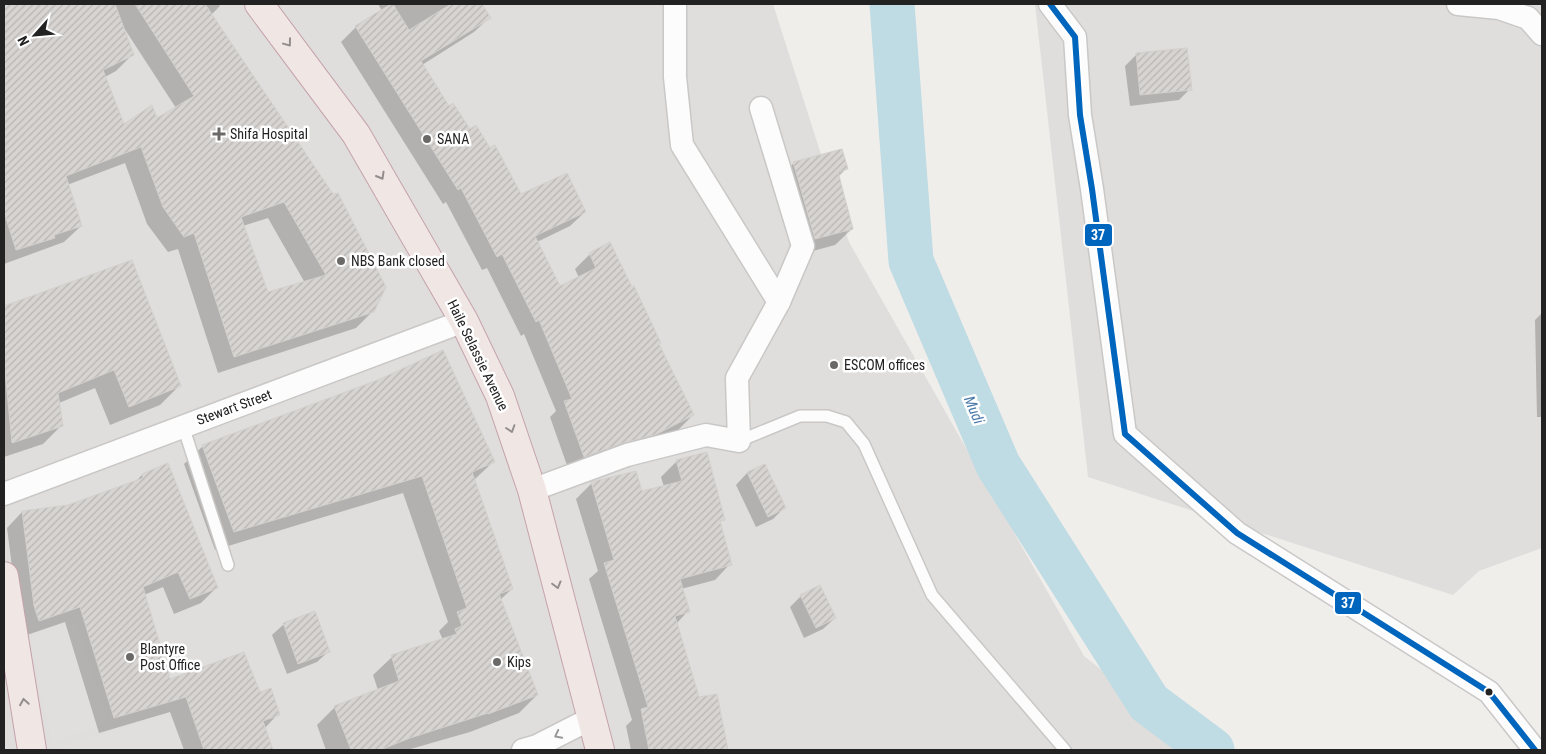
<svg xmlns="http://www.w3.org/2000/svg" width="1546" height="754" viewBox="0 0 1546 754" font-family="'Roboto Condensed',sans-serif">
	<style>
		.residential { fill: #dfdedc }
		.parking { fill: #e0dfde }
		.shadow { fill: #0003; fill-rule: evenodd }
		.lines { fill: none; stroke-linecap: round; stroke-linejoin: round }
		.river { stroke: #bfdbe3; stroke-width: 45 }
		.building { fill: url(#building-hatch); stroke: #d3d0cc; fill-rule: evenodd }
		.service-casing { stroke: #c9c8c7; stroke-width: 14 }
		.minor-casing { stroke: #c9c8c7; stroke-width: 25 }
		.trunk-casing { stroke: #c5a2ac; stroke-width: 30 }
		.service { stroke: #fdfcfc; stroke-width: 11 }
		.minor { stroke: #fdfcfc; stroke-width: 22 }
		.trunk { stroke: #f0e6e4; stroke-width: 28 }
		.bus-1-casing { stroke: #fff; stroke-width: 10 }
		.bus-1 { stroke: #0065bd; stroke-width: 6 }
		.oneway { stroke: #938e8d }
		.oneway2 { stroke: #9a9a9a }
		.poi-dot { fill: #6a6968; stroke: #fff; stroke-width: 2 }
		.bus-dot { fill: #222; stroke: #fff; stroke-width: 2 }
		.labels { text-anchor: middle; stroke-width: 5; stroke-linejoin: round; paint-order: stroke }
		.poi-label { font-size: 14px; fill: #222; stroke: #fff; text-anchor: start }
		.street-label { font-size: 14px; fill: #222; stroke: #fff }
		.water-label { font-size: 15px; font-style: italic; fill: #4a7aab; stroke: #fff }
		.line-badge { stroke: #fff; stroke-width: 2 }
		.badge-label { font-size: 14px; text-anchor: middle; font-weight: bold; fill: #fff }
	</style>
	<defs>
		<pattern id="building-hatch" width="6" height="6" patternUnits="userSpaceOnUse" patternTransform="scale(1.25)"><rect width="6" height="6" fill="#d7d4d2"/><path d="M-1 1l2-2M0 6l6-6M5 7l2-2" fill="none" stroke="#b8b6b4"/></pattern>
	</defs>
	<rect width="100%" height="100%" fill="#f0eeeb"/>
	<g class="residential">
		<path d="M4,4H773L849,242L1084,656L1202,750H4Z"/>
		<path d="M1035,4H1542V548L1479,571L1453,595L1088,477Z"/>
	</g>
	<g class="parking">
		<path d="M76,622L108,723L52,742L29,638Z"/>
		<path d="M174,712L186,750H56L55,748Z"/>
	</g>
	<g class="shadow">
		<path d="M4,4H218L220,6L211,15L373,311L356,328L218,373L178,249L168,252L147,224L125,163L67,185L81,226L64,242L4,264ZM124,28L176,108L156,120L123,126L105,77L116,71L132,55ZM268,218L305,283L267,293L243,226Z"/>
		<path d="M378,4H480L489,18L474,32L422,65L449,108L521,196L585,212L570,226L537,242L559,288L579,278L575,269L590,254L657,344L693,415L678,430L641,448L569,471L550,417L556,411L524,334L521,336L487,268L482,270L446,202L443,204L341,42L356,27L382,11Z"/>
		<path d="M1136,55L1190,89L1179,100L1130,106L1125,66Z"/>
		<path d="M794,163L846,169L838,177L852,229L835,245L798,255L777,179Z"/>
		<path d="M68,286L179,386L160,405L110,425L95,388L59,403L62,425L43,444L4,457V308Z"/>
		<path d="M1542,313V417H1537L1535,320Z"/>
		<path d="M203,446L493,462L474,480L512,589L500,600L537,695L519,713L470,732L407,750H326L317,725L335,707L378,690L373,675L392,657L443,640L439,631L448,622L403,493L215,550L184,464Z"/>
		<path d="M677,461L723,519L719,523L730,564L715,580L681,589L688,611L676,624L698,699L716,695L726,750H631L626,726L632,720L589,579L598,571L576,499L592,483L641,492L664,487L661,477Z"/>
		<path d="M764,466L784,508L773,519L756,527L736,485L747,473Z"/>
		<path d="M142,475L216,588L201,603L174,614L163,587L144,595L170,680L259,693L278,714L264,729L272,750H184L170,712L99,733L65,622L24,636L19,622L7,528L22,512L69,506L135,482Z"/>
		<path d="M801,596L835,618L823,629L804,638L790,607Z"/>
		<path d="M284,624L329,651L317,662L287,674L272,635Z"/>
	</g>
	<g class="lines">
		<path class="river" d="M892,4L911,261L998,465L1149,703L1212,750"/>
	</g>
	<g class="building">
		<path d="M4,4H115L134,55L103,70L124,124L152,105L157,118L194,96L135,4H205L333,194L338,193L386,287L374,312L234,357L194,233L184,237L163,207L141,147L66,176L82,226L54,235L55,238L16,250L4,212ZM284,202L326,275L268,292L241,217Z"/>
		<path d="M391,4H393L409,30L451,4H482L491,18L421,61L449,106L453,103L470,129L476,125L490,148L495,145L521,194L567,173L586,212L535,236L560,286L596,268L589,253L610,242L632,287L634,286L661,343L659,344L694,415L657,434L623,443L584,457L564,401L572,399L539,320L536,322L502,254L497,257L461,188L458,190L355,26Z"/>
		<path d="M1187,48L1192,90L1140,95L1136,53Z"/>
		<path d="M842,149L848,169L838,172L853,229L815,239L793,162Z"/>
		<path d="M132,260L181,386L129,407L114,370L58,393L63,426L12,443L4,361V306Z"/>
		<path d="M443,350L495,462L472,472L513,589L499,594L538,695L488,714V713L410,738L380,750H351L334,706L399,681L391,655L457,634L455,629L462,626L457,612L467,608L422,476L234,532L202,445L378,380Z"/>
		<path d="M707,452L725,520L720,521L732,565L680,579L690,612L675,616L699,697L717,694L728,750H649L641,709L648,707L604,563L614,560L591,482L636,471L642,491L682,481L676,460Z"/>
		<path d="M168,463L218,588L190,599L178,572L143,587L170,679L244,652L260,692L271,688L280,715L263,721L273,750H204L186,697L114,718L80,607L39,621L34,606L22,511L68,505L143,478L142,474Z"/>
		<path d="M765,464L786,508L768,517L747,472Z"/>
		<path d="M820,585L836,618L816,628L800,595Z"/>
		<path d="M315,611L330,652L298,664L283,623Z"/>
	</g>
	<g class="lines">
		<defs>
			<g id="service">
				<path d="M183,426L228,565"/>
				<path d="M739,441L800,416H827L846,422L864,444L932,595L1065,750"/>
			</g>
			<g id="minor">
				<path d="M675,4V77L682,145L779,302"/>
				<path d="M1050,4L1075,37L1080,115L1092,189L1125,434L1237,533L1489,692L1535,750"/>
				<path d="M1458,4L1499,8L1528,18L1542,34"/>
				<path d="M532,490L627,455L706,435L739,441L737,378L779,302L803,246L761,108"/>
				<path d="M4,494L464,321"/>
				<path d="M523,750L537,746L592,718"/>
			</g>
			<g id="trunk">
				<path d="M259,4L356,134L464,321L500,396L532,490L600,750"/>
				<path d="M4,576L32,750"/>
			</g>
		</defs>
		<use href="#service" class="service-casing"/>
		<use href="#minor" class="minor-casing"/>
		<use href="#trunk" class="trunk-casing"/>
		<use href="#service" class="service"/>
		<use href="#minor" class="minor"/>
		<use href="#trunk" class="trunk"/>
		<defs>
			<path id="bus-1" d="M1050,4L1075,37L1080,115L1092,189L1125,434L1237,533L1489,692L1535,750"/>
		</defs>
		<use href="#bus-1" class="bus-1-casing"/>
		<use href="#bus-1" class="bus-1"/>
	</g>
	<defs><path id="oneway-chevron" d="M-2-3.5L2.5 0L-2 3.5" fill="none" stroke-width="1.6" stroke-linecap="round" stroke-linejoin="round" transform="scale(1.25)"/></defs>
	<g class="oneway">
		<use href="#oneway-chevron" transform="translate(288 43) rotate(53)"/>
		<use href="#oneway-chevron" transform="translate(381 176) rotate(60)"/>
		<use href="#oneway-chevron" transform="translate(511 429) rotate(72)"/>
		<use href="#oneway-chevron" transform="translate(557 585) rotate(75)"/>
		<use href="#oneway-chevron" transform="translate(24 702) rotate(-99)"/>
	</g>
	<use class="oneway2" href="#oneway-chevron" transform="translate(558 735) rotate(153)"/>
	<g class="poi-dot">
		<path d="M216.5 126.5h5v5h5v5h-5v5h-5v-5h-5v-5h5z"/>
		<circle cx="427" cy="139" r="5"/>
		<circle cx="341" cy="261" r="5"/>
		<circle cx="834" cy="365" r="5"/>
		<circle cx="130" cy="657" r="5"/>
		<circle cx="497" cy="662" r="5"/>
	</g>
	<circle class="bus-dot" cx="1489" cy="692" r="4.5"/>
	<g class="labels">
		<g class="poi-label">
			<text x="230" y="139">Shifa Hospital</text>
			<text x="437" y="144">SANA</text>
			<text x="351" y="266">NBS Bank closed</text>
			<text x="844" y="370">ESCOM offices</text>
			<text x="140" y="654">Blantyre<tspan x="140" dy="16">Post Office</tspan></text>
			<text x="507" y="667">Kips</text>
		</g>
		<g class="street-label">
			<text transform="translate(478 355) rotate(64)" y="5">Haile Selassie Avenue</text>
			<text transform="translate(234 407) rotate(-20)" y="5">Stewart Street</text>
		</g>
		<g class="water-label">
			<text transform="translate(974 410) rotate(67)" y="5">Mudi</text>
		</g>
	</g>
	<g class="line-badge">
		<rect x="1084" y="223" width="29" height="24" rx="5" fill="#0065bd"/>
		<rect x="1334" y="591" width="28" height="24" rx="5" fill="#0065bd"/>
	</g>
	<g class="badge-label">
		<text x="1098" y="240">37</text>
		<text x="1348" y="608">37</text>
	</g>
	<rect width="1546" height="754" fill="none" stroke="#222222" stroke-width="10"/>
	<g transform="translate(35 35) rotate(243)" stroke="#ffffff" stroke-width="4" paint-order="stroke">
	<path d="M0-4L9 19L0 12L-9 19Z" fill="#222222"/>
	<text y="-8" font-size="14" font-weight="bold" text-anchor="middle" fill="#222222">N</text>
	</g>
</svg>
